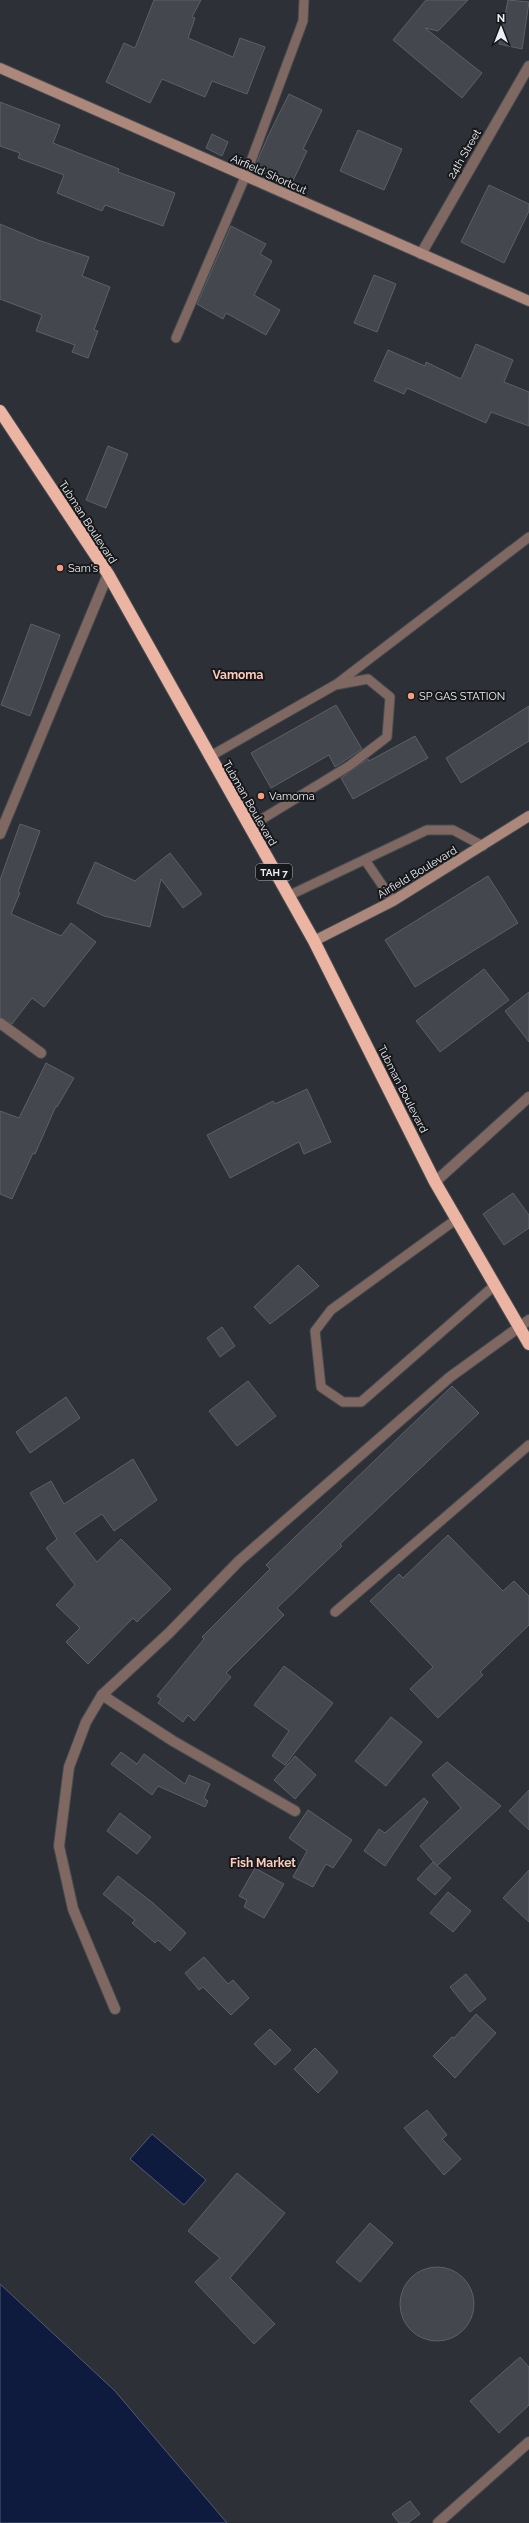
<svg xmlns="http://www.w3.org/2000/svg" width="529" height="2523" viewBox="0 0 529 2523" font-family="Raleway,sans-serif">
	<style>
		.water { fill: #0f1b3e; stroke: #525b75 }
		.building { fill: #44474d; stroke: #5d6067 }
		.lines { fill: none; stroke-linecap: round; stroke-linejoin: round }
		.lane-casing { stroke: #484b51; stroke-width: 11 }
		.street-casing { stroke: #484b51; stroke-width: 12 }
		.secondary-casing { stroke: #484b51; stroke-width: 12 }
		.highway-casing { stroke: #484b51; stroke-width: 14 }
		.lane { stroke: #7f6861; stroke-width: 9 }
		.street { stroke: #7f6861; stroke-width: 10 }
		.secondary { stroke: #ab877c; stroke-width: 10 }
		.highway { stroke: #ecb4a3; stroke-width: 12 }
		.poi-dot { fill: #f39f84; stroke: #17181b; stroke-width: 1.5 }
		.labels { text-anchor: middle; stroke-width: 4; stroke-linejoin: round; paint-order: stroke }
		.shield { fill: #17181b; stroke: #aeaeb3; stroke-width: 1 }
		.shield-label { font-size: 10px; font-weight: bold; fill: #eeeff4 }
		.street-label { font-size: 11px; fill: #eeeff4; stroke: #17181b }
		.poi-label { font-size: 11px; fill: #eeeff4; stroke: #17181b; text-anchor: start }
		.neighbourhood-label { font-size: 12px; font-weight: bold; fill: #fdccbc; stroke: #17181b }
	</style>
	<rect width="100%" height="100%" fill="#2d3036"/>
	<g class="water">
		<path d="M152,2134L206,2180L184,2205L130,2159Z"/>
		<path d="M0,2284L115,2391L227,2523H0Z"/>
	</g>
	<g class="building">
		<path d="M154,0H201L192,17L195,18L188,38L233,57L240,38L265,47L247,94L212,81L205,97L162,79L150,103L106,82L124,43L135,48Z"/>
		<path d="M426,0H468L438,31L425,28L482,73L462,98L393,40Z"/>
		<path d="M508,0L529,2L522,49L499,44Z"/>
		<path d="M289,94L322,110L303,149L307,151L291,185L254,169L269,134Z"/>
		<path d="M0,102L60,125L53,143L119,169L118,172L175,193L163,226L105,205L102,211L57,193L64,175L18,158L20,153L0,146Z"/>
		<path d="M358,130L402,149L384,190L340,171Z"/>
		<path d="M212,134L228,142L222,156L206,148Z"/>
		<path d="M489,185L529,204V211L504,263L461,242Z"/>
		<path d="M0,224L38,240L89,257L82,276L110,287L94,330L98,331L88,358L72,352L75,345L36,331L42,315L0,299Z"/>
		<path d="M231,226L266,244L260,254L272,261L254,295L280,310L266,335L226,313L223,319L197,304Z"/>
		<path d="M374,275L396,284L377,332L354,323Z"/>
		<path d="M476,344L513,360L504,382L529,392V426L491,412L486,423L407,388L404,394L374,381L388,350L425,366L426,362L461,379Z"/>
		<path d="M108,446L128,454L106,508L86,500Z"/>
		<path d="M31,624L60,635L30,716L1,705Z"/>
		<path d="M336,705L362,749L335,767L329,755L271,788L251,753Z"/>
		<path d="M529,706V741L461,783L446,758Z"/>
		<path d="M415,736L428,758L353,799L341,778L368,759L369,761Z"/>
		<path d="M20,824L40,831L18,892L20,893L11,914L61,936L71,923L96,942L44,1007L32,998L12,1024L0,1017V880Z"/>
		<path d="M170,853L202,894L183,908L161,879L150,927L104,916L77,903L95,862L135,881Z"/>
		<path d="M488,876L518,923L415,987L385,940Z"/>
		<path d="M484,969L509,1000L440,1052L416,1021Z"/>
		<path d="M529,992V1042L505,1011Z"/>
		<path d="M46,1063L74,1078L57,1107L56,1106L35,1154L33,1153L12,1199L0,1194V1111L19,1118Z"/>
		<path d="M307,1089L331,1142L304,1154L299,1142L230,1178L207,1135L273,1101L275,1104Z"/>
		<path d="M513,1193L529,1215V1228L504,1245L483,1214Z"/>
		<path d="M298,1265L319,1286L270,1324L254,1307Z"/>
		<path d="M222,1327L235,1346L220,1357L207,1338Z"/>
		<path d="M248,1381L276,1416L237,1446L209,1411Z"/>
		<path d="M452,1386L479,1413L340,1544L342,1546L277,1608L284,1615L226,1673L231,1677L194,1721L188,1715L183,1722L158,1703L161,1699L157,1696L204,1639L202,1637L270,1569L266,1565Z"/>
		<path d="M66,1397L80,1418L30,1453L16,1432Z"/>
		<path d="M133,1459L157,1500L114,1531L102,1514L74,1533L97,1562L121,1539L171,1589L137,1622L133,1618L88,1664L66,1642L80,1628L56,1605L75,1585L46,1548L57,1539L30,1493L51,1481L64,1504Z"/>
		<path d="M448,1535L503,1591L514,1581L529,1596V1625L480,1672L483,1675L438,1718L410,1689L433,1667L370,1601L399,1574L403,1578Z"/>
		<path d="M284,1666L333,1703L285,1765L272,1756L289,1731L254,1705Z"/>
		<path d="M391,1717L422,1742L386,1786L355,1761Z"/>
		<path d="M121,1752L137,1764L144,1754L185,1784L189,1775L210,1784L204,1798L208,1801L205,1807L158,1786L152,1795L111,1764Z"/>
		<path d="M295,1756L316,1775L295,1799L274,1780Z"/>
		<path d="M447,1762L501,1806L437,1866L420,1846L461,1808L432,1775Z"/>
		<path d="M529,1790V1830L509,1811Z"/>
		<path d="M424,1798L428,1802L385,1866L364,1851L379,1829L385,1833Z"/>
		<path d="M308,1810L352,1840L333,1868L326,1864L313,1887L293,1877L307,1851L289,1838Z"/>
		<path d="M120,1813L151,1837L137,1854L107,1831Z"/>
		<path d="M433,1862L451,1878L435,1895L417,1879Z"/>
		<path d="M255,1868L284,1884L264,1918L244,1907L247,1900L239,1896Z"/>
		<path d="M529,1870V1922L503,1898Z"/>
		<path d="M118,1876L153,1903L186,1933L170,1951L158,1940L155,1943L132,1923L135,1920L103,1894Z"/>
		<path d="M448,1892L471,1911L453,1932L430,1913Z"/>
		<path d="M204,1957L228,1984L233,1980L249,1998L231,2015L203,1987L199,1990L185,1973Z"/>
		<path d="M466,1974L486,1999L470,2012L450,1987Z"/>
		<path d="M476,2014L496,2033L455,2078L433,2056L452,2037L454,2038Z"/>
		<path d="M270,2029L291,2050L275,2065L254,2044Z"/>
		<path d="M315,2048L338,2072L318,2093L294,2069Z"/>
		<path d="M427,2110L447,2135L442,2139L461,2159L444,2175L404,2128Z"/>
		<path d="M237,2173L285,2213L230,2278L275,2324L254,2344L195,2282L220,2258L188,2231Z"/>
		<path d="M370,2223L393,2243L360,2282L336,2262Z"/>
		<circle cx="437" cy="2304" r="37"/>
		<path d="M520,2357L529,2367V2405L499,2433L470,2401Z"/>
		<path d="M410,2501L420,2514L408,2523H399L392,2514Z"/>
	</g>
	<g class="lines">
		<defs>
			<g id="lane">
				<path d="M176,338L245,177L303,21L304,0"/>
				<path d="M338,683L529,537"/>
				<path d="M209,757L335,685L368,679L390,697L387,737L349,766L249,827"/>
				<path d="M365,860L393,901"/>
				<path d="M288,896L427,830H453L483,846"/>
				<path d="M458,1218L331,1310L315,1331L321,1387L343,1402H361L494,1286"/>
				<path d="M335,1612L529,1445"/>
			</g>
			<g id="street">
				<path d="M421,254L529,66"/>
				<path d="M0,834L108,574"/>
				<path d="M0,1023L41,1053"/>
				<path d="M435,1182L529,1097"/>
				<path d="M102,1695L173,1741L295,1811"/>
				<path d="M115,2009L73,1909L59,1846L69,1767L86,1722L102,1695L169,1633L239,1561L450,1377L529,1320"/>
				<path d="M438,2523L529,2442"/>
			</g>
			<g id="secondary">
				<path d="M0,68L529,301"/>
				<path d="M314,941L393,901L529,816"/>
			</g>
			<path id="highway" d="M0,411L108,574L314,941L435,1182L529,1344"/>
		</defs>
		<use href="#lane" class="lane-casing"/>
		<use href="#street" class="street-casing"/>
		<use href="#secondary" class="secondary-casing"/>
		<use href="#highway" class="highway-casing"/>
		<use href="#lane" class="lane"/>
		<use href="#street" class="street"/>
		<use href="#secondary" class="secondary"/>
		<use href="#highway" class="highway"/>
	</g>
	<g class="poi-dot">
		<circle cx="60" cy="568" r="4"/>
		<circle cx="411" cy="696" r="4"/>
		<circle cx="261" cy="796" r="4"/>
	</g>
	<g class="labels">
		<rect class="shield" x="256" y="864" width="36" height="16" rx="3"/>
		<g class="shield-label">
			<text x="274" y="876">TAH 7</text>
		</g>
		<g class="street-label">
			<text transform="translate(464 154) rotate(-60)" y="4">24th Street</text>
			<text transform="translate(269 174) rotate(24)" y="4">Airfield Shortcut</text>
			<text transform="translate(88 522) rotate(57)" y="4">Tubman Boulevard</text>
			<text transform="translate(250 803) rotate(60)" y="4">Tubman Boulevard</text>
			<text transform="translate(417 872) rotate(-31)" y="4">Airfield Boulevard</text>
			<text transform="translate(403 1089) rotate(63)" y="4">Tubman Boulevard</text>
		</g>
		<g class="poi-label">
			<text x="68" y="572">Sam's</text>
			<text x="419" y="700">SP GAS STATION</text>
			<text x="269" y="800">Vamoma</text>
		</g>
		<g class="neighbourhood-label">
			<text x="238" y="679">Vamoma</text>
			<text x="263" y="1867">Fish Market</text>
		</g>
	</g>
	<g transform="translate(501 28)" stroke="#17181b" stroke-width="3" paint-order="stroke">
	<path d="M0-3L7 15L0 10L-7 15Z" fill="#eeeff4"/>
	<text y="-6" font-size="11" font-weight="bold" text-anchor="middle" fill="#eeeff4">N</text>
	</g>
</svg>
